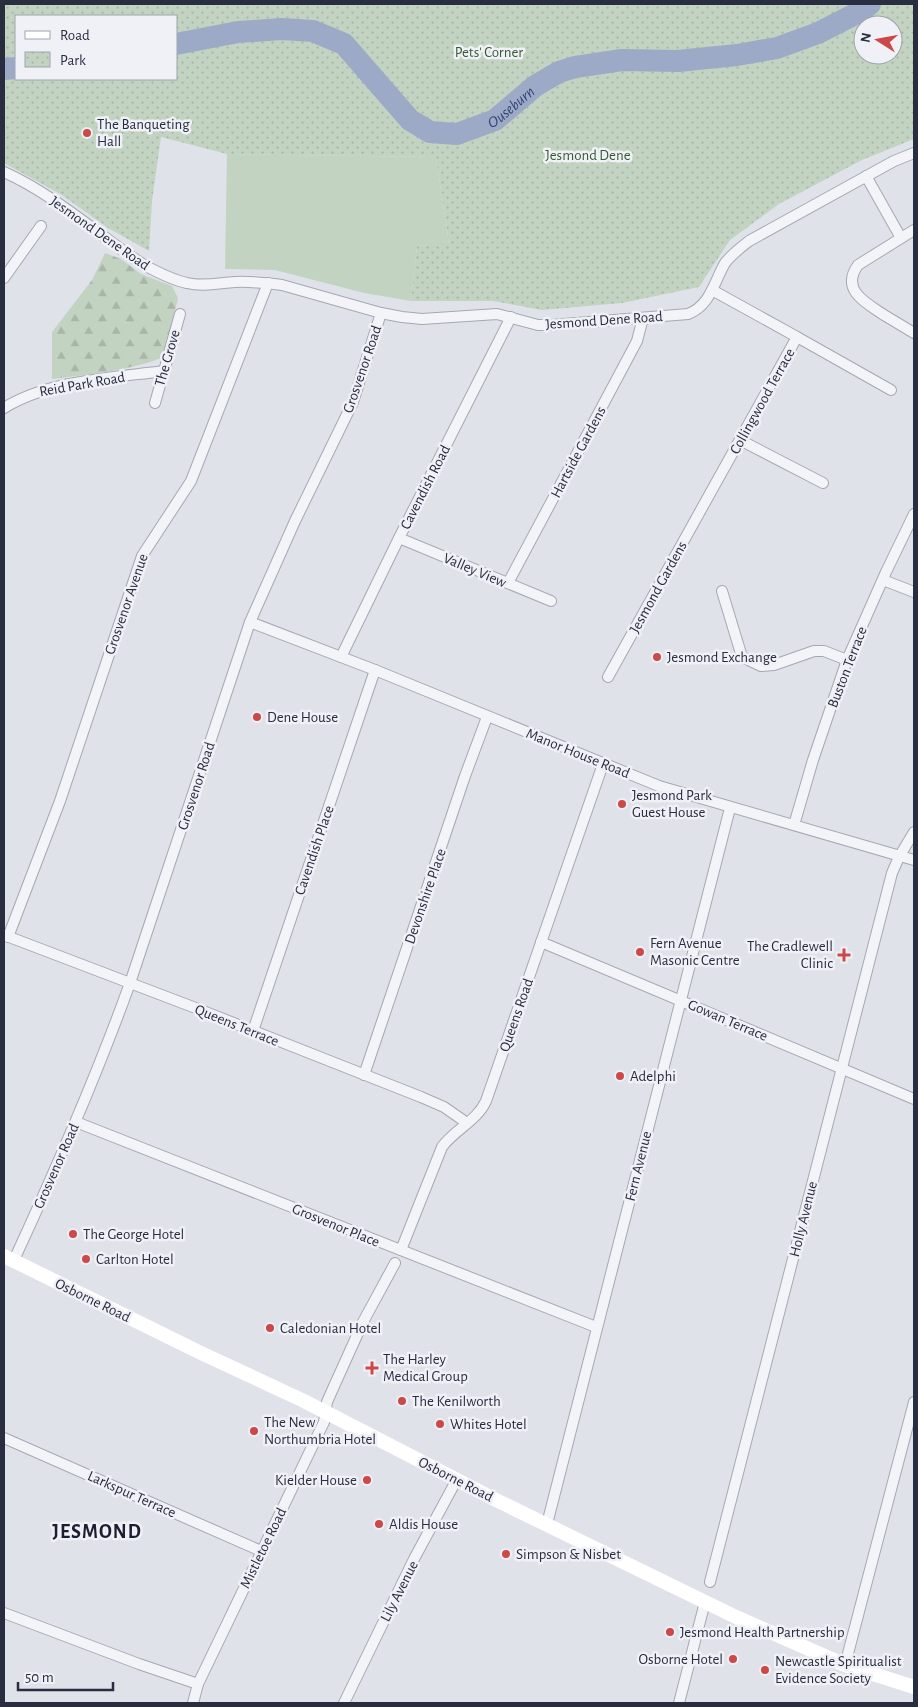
<svg xmlns="http://www.w3.org/2000/svg" width="918" height="1707" viewBox="0 0 918 1707" font-family="'Alegreya Sans',sans-serif">
	<style>
		.green { fill: #c3d3c1 }
		.forest { fill: url(#forest-firs) }
		.park { fill: url(#park-dots); fill-rule: evenodd }
		.lines { fill: none; stroke-linecap: round; stroke-linejoin: round }
		.river { stroke: #9caac8; stroke-width: 22 }
		.street-casing { stroke: #a5a8b3; stroke-width: 12 }
		.street { stroke: #f3f4f7; stroke-width: 10 }
		.secondary { stroke: #fff; stroke-width: 14 }
		.poi-dot { fill: #cc4947; stroke: #f0f1f6; stroke-width: 2 }
		.labels { text-anchor: middle; stroke-width: 5; stroke-linejoin: round; paint-order: stroke }
		.park-label { font-size: 15px; fill: #375b37; stroke: #f0f1f6 }
		.poi-label { font-size: 15px; fill: #292d40; stroke: #f0f1f6; text-anchor: start }
		.street-label { font-size: 15px; fill: #292d40; stroke: #f0f1f6 }
		.water-label { font-size: 16px; font-style: italic; fill: #344573; stroke: #f0f1f6 }
		.district-label { font-size: 20px; font-weight: bold; letter-spacing: 1px; fill: #1b1f31; stroke: #f0f1f6 }
	</style>
	<defs>
		<pattern id="forest-firs" width="22" height="20" patternUnits="userSpaceOnUse" patternTransform="scale(1.25)"><rect width="22" height="20" fill="#c3d3c1"/><path d="M5 1l3.5 6h-7zM16 11l3.5 6h-7z" fill="#a8b5a7"/></pattern>
		<pattern id="park-dots" width="8" height="8" patternUnits="userSpaceOnUse" patternTransform="scale(1.25)"><rect width="8" height="8" fill="#c3d3c1"/><path d="M2 2h.1M6 6h.1" fill="none" stroke="#a8b5a7" stroke-width="1.8" stroke-linecap="round"/></pattern>
	</defs>
	<rect width="100%" height="100%" fill="#e0e2e9"/>
	<path class="green" d="M227,154L436,157L449,244L417,246L411,301L364,293L275,270L225,269Z"/>
	<path class="forest" d="M105,253L121,259L141,274L172,286L178,298L164,357C133,370 86,375 52,379V332L92,280Z"/>
	<path class="park" d="M4,4H914V139L862,160L779,204L730,240L699,287L622,303L542,310L493,301H411L417,246L449,243L436,157L227,154L161,137L152,201L149,251L108,228L62,195L4,163ZM16,16H176V79H16ZM863,25H893V55H863Z"/>
	<g class="lines">
		<g class="river">
			<path id="s1" d="M176,44L238,32L282,29L313,31L344,44L410,120L430,132L457,134L495,120L535,86L559,72L575,67L622,60L678,61L737,55L777,48L818,33L863,10L870,4"/>
			<path d="M4,69L16,68"/>
		</g>
		<defs>
			<g id="street">
				<path d="M4,172C55,195 97,234 144,265C157,272 172,280 187,283C203,287 219,283 235,282C250,281 266,283 282,285L381,313L402,317L422,319L497,314L538,325H552L688,314C710,306 714,282 725,263C732,254 740,248 749,241L894,161L914,153"/>
				<path d="M866,176L901,238"/>
				<path d="M914,230L858,265C840,290 866,303 884,315C894,321 904,327 914,333"/>
				<path d="M4,278L41,226"/>
				<path d="M797,337L891,390"/>
				<path d="M155,403L180,314"/>
				<path d="M4,408C50,380 111,378 164,371"/>
				<path d="M740,440L823,483"/>
				<path d="M399,538L551,601"/>
				<path d="M883,580L914,592"/>
				<path d="M508,583L637,341L643,318"/>
				<path d="M722,591L742,657L761,666L774,665L814,651H824L847,660"/>
				<path d="M250,622L375,670L659,786L914,860"/>
				<path d="M341,657L399,538L511,317"/>
				<path d="M608,677L797,337L712,290"/>
				<path d="M794,825L813,760L847,660L886,572L914,514"/>
				<path d="M4,935L193,1007L421,1097L444,1107L467,1123"/>
				<path d="M8,937L60,801L142,556L191,481L268,283"/>
				<path d="M541,942L914,1099"/>
				<path d="M253,1031L375,670"/>
				<path d="M364,1075L465,776L487,717"/>
				<path d="M76,1122L596,1327"/>
				<path d="M401,1250L442,1147C454,1130 477,1121 486,1101L603,764"/>
				<path d="M14,1260C56,1169 96,1078 130,983L250,622L295,521L353,402L381,313"/>
				<path d="M4,1438L261,1551"/>
				<path d="M547,1524L730,808"/>
				<path d="M710,1582L892,873L899,857L914,832"/>
				<path d="M4,1613L139,1664L198,1684"/>
				<path d="M845,1665L914,1402"/>
				<path d="M193,1703L198,1684L324,1422L327,1402L335,1384L363,1322L395,1263"/>
				<path d="M344,1703L414,1559L457,1479"/>
				<path d="M679,1703L705,1602"/>
			</g>
		</defs>
		<use href="#street" class="street-casing"/>
		<use href="#street" class="street"/>
		<path class="secondary" d="M4,1256L201,1353L302,1400L496,1500L736,1617L845,1665L914,1687"/>
	</g>
	<g class="poi-dot">
		<circle cx="87" cy="133" r="5"/>
		<circle cx="657" cy="657" r="5"/>
		<circle cx="257" cy="717" r="5"/>
		<circle cx="622" cy="804" r="5"/>
		<circle cx="640" cy="952" r="5"/>
		<path d="M841.5 947.5h5v5h5v5h-5v5h-5v-5h-5v-5h5z"/>
		<circle cx="620" cy="1076" r="5"/>
		<circle cx="73" cy="1234" r="5"/>
		<circle cx="86" cy="1259" r="5"/>
		<circle cx="270" cy="1328" r="5"/>
		<path d="M369.5 1360.5h5v5h5v5h-5v5h-5v-5h-5v-5h5z"/>
		<circle cx="402" cy="1401" r="5"/>
		<circle cx="440" cy="1424" r="5"/>
		<circle cx="254" cy="1431" r="5"/>
		<circle cx="367" cy="1480" r="5"/>
		<circle cx="379" cy="1524" r="5"/>
		<circle cx="506" cy="1554" r="5"/>
		<circle cx="670" cy="1632" r="5"/>
		<circle cx="733" cy="1659" r="5"/>
		<circle cx="765" cy="1670" r="5"/>
	</g>
	<g class="labels">
		<g class="park-label">
			<text x="489" y="57">Pets' Corner</text>
			<text x="588" y="160">Jesmond Dene</text>
		</g>
		<g class="poi-label">
			<text x="97" y="129">The Banqueting<tspan x="97" dy="17">Hall</tspan></text>
			<text x="667" y="662">Jesmond Exchange</text>
			<text x="267" y="722">Dene House</text>
			<text x="632" y="800">Jesmond Park<tspan x="632" dy="17">Guest House</tspan></text>
			<text x="650" y="948">Fern Avenue<tspan x="650" dy="17">Masonic Centre</tspan></text>
			<text x="833" y="951" text-anchor="end">The Cradlewell<tspan x="833" dy="17">Clinic</tspan></text>
			<text x="630" y="1081">Adelphi</text>
			<text x="83" y="1239">The George Hotel</text>
			<text x="96" y="1264">Carlton Hotel</text>
			<text x="280" y="1333">Caledonian Hotel</text>
			<text x="383" y="1364">The Harley<tspan x="383" dy="17">Medical Group</tspan></text>
			<text x="412" y="1406">The Kenilworth</text>
			<text x="264" y="1427">The New<tspan x="264" dy="17">Northumbria Hotel</tspan></text>
			<text x="450" y="1429">Whites Hotel</text>
			<text x="357" y="1485" text-anchor="end">Kielder House</text>
			<text x="389" y="1529">Aldis House</text>
			<text x="516" y="1559">Simpson &amp; Nisbet</text>
			<text x="680" y="1637">Jesmond Health Partnership</text>
			<text x="723" y="1664" text-anchor="end">Osborne Hotel</text>
			<text x="775" y="1666">Newcastle Spiritualist<tspan x="775" dy="17">Evidence Society</tspan></text>
		</g>
		<g class="street-label">
			<text transform="translate(100 233) rotate(35)" y="5">Jesmond Dene Road</text>
			<text transform="translate(604 320) rotate(-4)" y="5">Jesmond Dene Road</text>
			<text transform="translate(167 358) rotate(-74)" y="5">The Grove</text>
			<text transform="translate(362 369) rotate(-71)" y="5">Grosvenor Road</text>
			<text transform="translate(82 384) rotate(-10)" y="5">Reid Park Road</text>
			<text transform="translate(762 401) rotate(-61)" y="5">Collingwood Terrace</text>
			<text transform="translate(578 452) rotate(-62)" y="5">Hartside Gardens</text>
			<text transform="translate(425 487) rotate(-63)" y="5">Cavendish Road</text>
			<text transform="translate(475 570) rotate(23)" y="5">Valley View</text>
			<text transform="translate(658 587) rotate(-61)" y="5">Jesmond Gardens</text>
			<text transform="translate(126 604) rotate(-71)" y="5">Grosvenor Avenue</text>
			<text transform="translate(847 667) rotate(-69)" y="5">Buston Terrace</text>
			<text transform="translate(578 753) rotate(22)" y="5">Manor House Road</text>
			<text transform="translate(196 786) rotate(-72)" y="5">Grosvenor Road</text>
			<text transform="translate(314 850) rotate(-71)" y="5">Cavendish Place</text>
			<text transform="translate(425 896) rotate(-71)" y="5">Devonshire Place</text>
			<text transform="translate(516 1015) rotate(-71)" y="5">Queens Road</text>
			<text transform="translate(728 1020) rotate(23)" y="5">Gowan Terrace</text>
			<text transform="translate(237 1025) rotate(22)" y="5">Queens Terrace</text>
			<text transform="translate(56 1166) rotate(-66)" y="5">Grosvenor Road</text>
			<text transform="translate(638 1166) rotate(-76)" y="5">Fern Avenue</text>
			<text transform="translate(803 1219) rotate(-76)" y="5">Holly Avenue</text>
			<text transform="translate(336 1225) rotate(22)" y="5">Grosvenor Place</text>
			<text transform="translate(93 1300) rotate(26)" y="5">Osborne Road</text>
			<text transform="translate(456 1479) rotate(27)" y="5">Osborne Road</text>
			<text transform="translate(132 1494) rotate(24)" y="5">Larkspur Terrace</text>
			<text transform="translate(263 1548) rotate(-64)" y="5">Mistletoe Road</text>
			<text transform="translate(399 1591) rotate(-63)" y="5">Lily Avenue</text>
		</g>
		<g class="water-label">
			<text dy="6" stroke="none"><textPath href="#s1" startOffset="384">Ouseburn</textPath></text>
		</g>
		<g class="district-label">
			<text x="97" y="1538">JESMOND</text>
		</g>
	</g>
	<rect width="918" height="1707" fill="none" stroke="#292d40" stroke-width="10"/>
	<rect x="15" y="15" width="162" height="65" fill="#f0f1f6" stroke="#a0a3ad"/>
	<rect x="25" y="31" width="25" height="8" fill="#ffffff" stroke="#a0a3ad"/>
	<text x="60" y="40" font-size="15" fill="#292d40">Road</text>
	<rect x="25" y="52" width="25" height="15" fill="url(#park-dots)" stroke="#a0a3ad"/>
	<text x="60" y="65" font-size="15" fill="#292d40">Park</text>
	<g transform="translate(878 40) rotate(281)"><circle r="24" fill="#f0f1f6" stroke="#a0a3ad"/>
	<path d="M0-4L9 19L0 12L-9 19Z" fill="#cc4947"/>
	<text y="-8" font-size="14" font-weight="bold" text-anchor="middle" fill="#292d40">N</text>
	</g>
	<path d="M18 1682v8h95v-8" fill="none" stroke="#292d40" stroke-width="2.5"/>
	<text x="25" y="1682" font-size="15" fill="#292d40" stroke="#f0f1f6" stroke-width="4" paint-order="stroke">50 m</text>
</svg>
